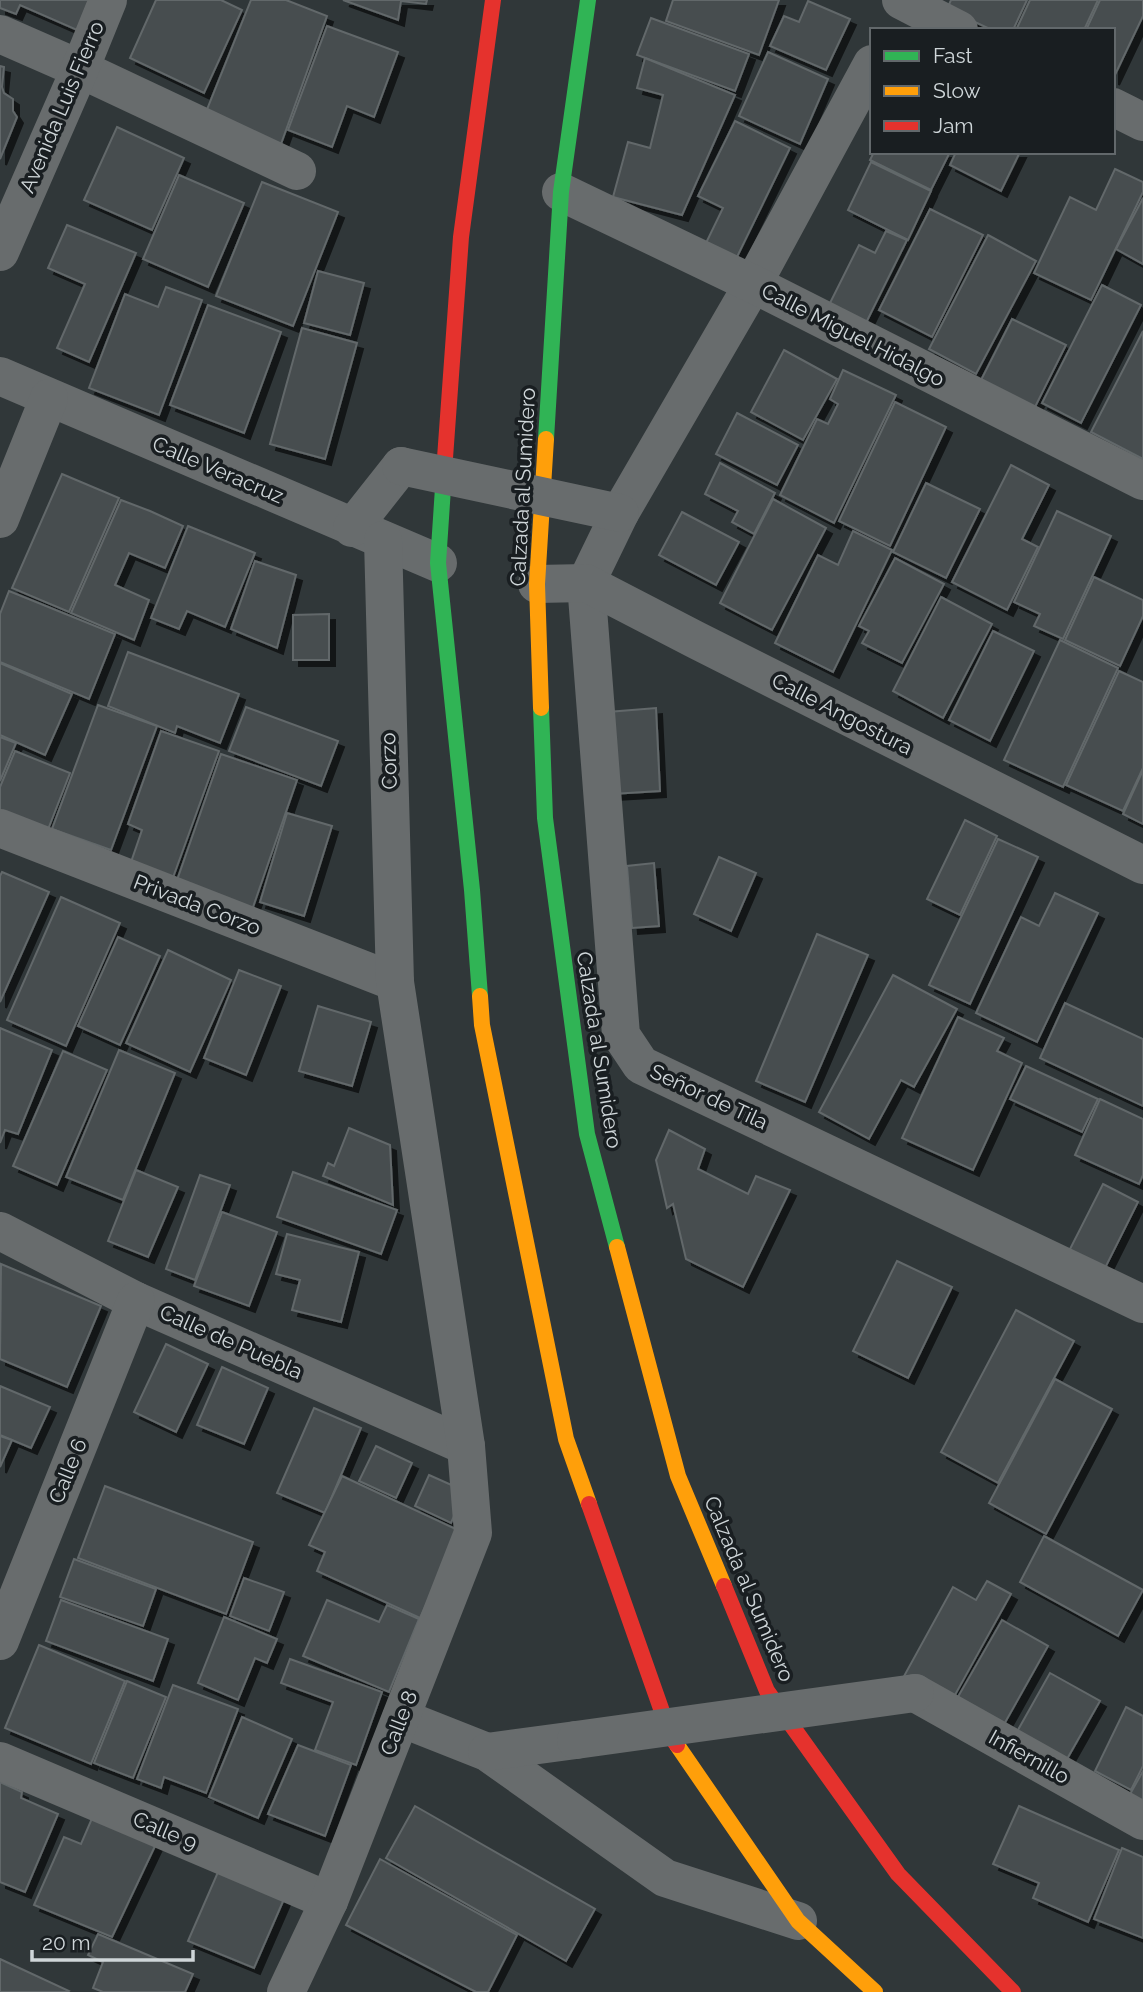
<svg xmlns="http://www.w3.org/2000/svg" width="1143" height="1992" viewBox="0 0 1143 1992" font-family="Raleway,sans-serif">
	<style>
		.building { fill: #474d4f; stroke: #62686a; stroke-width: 2; filter: url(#shadow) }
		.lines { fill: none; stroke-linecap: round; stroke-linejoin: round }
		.street { stroke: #686c6d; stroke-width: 38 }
		.fast { stroke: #30b455; stroke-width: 16 }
		.slow { stroke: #ff9f0a; stroke-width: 16 }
		.jam { stroke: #e5322d; stroke-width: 16 }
		.street-bridge { stroke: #686c6d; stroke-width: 38 }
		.labels { text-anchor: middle; stroke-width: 7; stroke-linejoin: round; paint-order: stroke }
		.street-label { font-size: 21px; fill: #cfd6d9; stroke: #191e21 }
	</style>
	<defs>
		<filter id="shadow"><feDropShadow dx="6" dy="6" stdDeviation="0" flood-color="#0009"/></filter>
	</defs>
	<rect width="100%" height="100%" fill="#303739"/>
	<g class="building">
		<path d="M0,0H89L77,30L20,5L16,14L0,8Z"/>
		<path d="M156,0H221L242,10L204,93L130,58Z"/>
		<path d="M251,0H286L327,16L281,144L206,112Z"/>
		<path d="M343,0H427L426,4L401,1L398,20Z"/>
		<path d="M673,0H779L759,55L666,21Z"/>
		<path d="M951,0H1027L1013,30H992L947,9Z"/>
		<path d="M1030,0H1098L1084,30H1016Z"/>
		<path d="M1100,0H1143V16L1113,79V30H1086Z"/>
		<path d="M808,1L850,19L826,70L770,46L784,16L799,22Z"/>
		<path d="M651,18L749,54L735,91L637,55Z"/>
		<path d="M327,26L398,52L374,117L347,106L332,147L288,130Z"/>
		<path d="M768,52L828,79L800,144L739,116Z"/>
		<path d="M645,58L735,95L682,215L613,197L628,142L650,148L663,95L637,88Z"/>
		<path d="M0,66L4,67L2,87L4,93L13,99V111L17,117L0,159Z"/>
		<path d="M735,121L790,148L735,261L705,245L723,208L698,196Z"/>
		<path d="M117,127L184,158L152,230L84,200Z"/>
		<path d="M874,152H950L931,190L870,160Z"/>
		<path d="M956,152H1020L1001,191L950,165Z"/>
		<path d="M871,162L931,191L908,240L848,210Z"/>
		<path d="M1115,169L1143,182V192L1091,300L1034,273L1070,197L1096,210Z"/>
		<path d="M179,175L244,203L208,287L143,259Z"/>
		<path d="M262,182L338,212L293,326L216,296Z"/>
		<path d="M1143,198V264L1116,249Z"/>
		<path d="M930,209L983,235L932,337L879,310Z"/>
		<path d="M67,225L136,253L89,362L57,348L85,284L48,268Z"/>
		<path d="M886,231L907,240L864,327L827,309L859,245L875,253Z"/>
		<path d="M988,235L1036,261L976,374L929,349Z"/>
		<path d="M318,271L364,283L350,335L304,323Z"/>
		<path d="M1102,285L1141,305L1081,423L1042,403Z"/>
		<path d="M166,287L202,300L159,415L89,388L125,294L158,307Z"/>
		<path d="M208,305L281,332L244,433L170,405Z"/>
		<path d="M1012,319L1066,345L1034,409L980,382Z"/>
		<path d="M302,328L357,343L325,459L270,444Z"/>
		<path d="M1143,331V459L1091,432Z"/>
		<path d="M784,350L837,379L803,440L751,412Z"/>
		<path d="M843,370L896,395L834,523L780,495L817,419L828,424L838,404L830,399Z"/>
		<path d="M895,402L946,427L890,546L839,521Z"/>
		<path d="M737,413L798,445L777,485L716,454Z"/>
		<path d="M720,463L775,493L754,534L732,522L738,511L705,494Z"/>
		<path d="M1011,465L1049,485L1022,539L1038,547L1007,610L952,582Z"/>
		<path d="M62,474L119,498L69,612L12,588Z"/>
		<path d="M926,483L980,509L946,578L893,552Z"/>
		<path d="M773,499L826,528L772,630L720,603Z"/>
		<path d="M121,500L150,511L183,526L165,568L129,553L115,585L149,600L134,640L71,613Z"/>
		<path d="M1057,511L1111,536L1063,639L1034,626L1040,614L1014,602Z"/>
		<path d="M682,512L739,542L716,585L659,555Z"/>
		<path d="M188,526L255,553L225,627L187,611L179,629L151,618Z"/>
		<path d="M853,531L892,550L833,672L775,643L818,555L838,565Z"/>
		<path d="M895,558L944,584L902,663L862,643L869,631L859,626Z"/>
		<path d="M255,561L296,575L277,648L231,629Z"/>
		<path d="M1094,577L1143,600V616L1120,666L1065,640Z"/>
		<path d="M9,591L115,634L89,699L0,662V614Z"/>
		<path d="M941,597L992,624L943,718L893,691Z"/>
		<path d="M329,614V660H293V615Z"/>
		<path d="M993,631L1034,651L990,741L949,720Z"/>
		<path d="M1060,640L1118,668L1063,787L1004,760Z"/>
		<path d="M128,652L239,694L220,743L177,726L175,733L108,706Z"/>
		<path d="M0,663L72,694L45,755L0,735Z"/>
		<path d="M1119,671L1143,682V768L1123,811L1066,785Z"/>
		<path d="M98,705L157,726L111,850L52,829Z"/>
		<path d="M246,707L338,741L321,786L229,751Z"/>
		<path d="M656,708L660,791L612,794L608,712Z"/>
		<path d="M161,731L219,751L171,883L129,868L142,830L128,824Z"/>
		<path d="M0,737L16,743L0,781Z"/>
		<path d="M15,751L70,773L47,832L0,813V787Z"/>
		<path d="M221,754L297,780L251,913L175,886Z"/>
		<path d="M1143,770V824L1123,814Z"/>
		<path d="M287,813L332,826L304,916L260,902Z"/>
		<path d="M965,820L997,836L960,915L927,899Z"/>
		<path d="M998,839L1038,857L970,1004L929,985Z"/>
		<path d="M719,857L756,873L731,931L694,914Z"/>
		<path d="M654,863L659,926L632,928L627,866Z"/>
		<path d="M2,872L49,892L0,1002V876Z"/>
		<path d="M1055,893L1098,913L1037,1042L976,1013L1021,917L1039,926Z"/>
		<path d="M61,897L120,923L66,1046L7,1020Z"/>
		<path d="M817,934L868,955L805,1102L756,1081Z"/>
		<path d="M118,937L160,956L120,1045L78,1026Z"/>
		<path d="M168,950L231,980L190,1072L126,1043Z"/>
		<path d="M239,970L281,986L246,1075L204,1058Z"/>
		<path d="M893,975L957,1009L914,1087L901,1080L869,1139L819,1112Z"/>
		<path d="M1065,1003L1143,1039V1106L1040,1058Z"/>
		<path d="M318,1006L371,1022L352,1086L299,1071Z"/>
		<path d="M958,1017L1004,1038L997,1051L1022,1063L973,1170L902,1138Z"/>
		<path d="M0,1028L52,1050L18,1134L5,1130L0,1143Z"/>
		<path d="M119,1050L175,1073L123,1200L66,1177Z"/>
		<path d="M63,1051L107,1070L57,1185L13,1166Z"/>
		<path d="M1026,1066L1098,1099L1082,1132L1010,1099Z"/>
		<path d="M1100,1099L1143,1119V1175L1139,1184L1075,1155Z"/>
		<path d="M349,1128L390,1145L393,1205L323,1176L328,1163L334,1166Z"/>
		<path d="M669,1130L705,1149L698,1169L748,1194L756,1176L790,1190L743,1287L686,1259L673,1204L667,1208L656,1160Z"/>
		<path d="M136,1170L178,1187L148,1257L108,1241Z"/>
		<path d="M293,1172L397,1210L381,1254L277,1217Z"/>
		<path d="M200,1175L230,1185L195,1280L166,1269Z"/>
		<path d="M1103,1184L1138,1202L1105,1268L1069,1251Z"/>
		<path d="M222,1212L277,1232L249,1306L194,1286Z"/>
		<path d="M287,1234L359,1252L341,1322L292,1310L300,1280L276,1274Z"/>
		<path d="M897,1261L952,1287L908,1378L853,1351Z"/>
		<path d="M1,1264L101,1306L67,1387L0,1359Z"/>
		<path d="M1016,1310L1074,1341L998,1483L941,1452Z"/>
		<path d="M166,1344L208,1364L176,1432L134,1412Z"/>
		<path d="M222,1367L268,1388L244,1444L197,1425Z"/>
		<path d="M1055,1379L1112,1409L1046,1534L989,1503Z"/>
		<path d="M0,1386L50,1407L31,1448L0,1435Z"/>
		<path d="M314,1408L361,1428L325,1513L277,1493Z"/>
		<path d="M0,1436L12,1440L0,1467Z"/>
		<path d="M376,1446L412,1463L396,1498L359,1481Z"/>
		<path d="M429,1475L465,1491L451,1523L415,1506Z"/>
		<path d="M342,1476L460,1531L420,1618L317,1571L325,1552L309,1545Z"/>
		<path d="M105,1486L253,1542L226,1614L78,1558Z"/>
		<path d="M1044,1536L1143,1590L1118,1636L1020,1582Z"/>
		<path d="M74,1559L156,1589L143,1626L60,1597Z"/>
		<path d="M244,1578L284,1592L269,1631L230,1616Z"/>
		<path d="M987,1581L1011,1594L950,1704L903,1678L953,1587L976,1600Z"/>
		<path d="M61,1600L168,1639L153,1681L46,1641Z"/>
		<path d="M327,1600L379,1622L387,1605L419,1619L389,1692L303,1656Z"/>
		<path d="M224,1617L277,1639L267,1663L255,1658L238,1700L198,1683Z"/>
		<path d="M1002,1620L1048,1646L1002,1728L955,1702Z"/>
		<path d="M39,1645L125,1681L91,1764L5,1728Z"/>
		<path d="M290,1659L382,1692L356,1765L315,1750L333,1702L281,1683Z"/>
		<path d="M1050,1673L1100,1701L1063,1766L1014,1737Z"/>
		<path d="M127,1681L166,1697L133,1778L94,1763Z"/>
		<path d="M173,1685L238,1709L206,1793L164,1777L161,1788L137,1779Z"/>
		<path d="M1126,1707L1143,1716V1766L1131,1790L1095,1771Z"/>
		<path d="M242,1717L292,1739L258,1818L209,1797Z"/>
		<path d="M298,1745L351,1765L325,1836L268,1814Z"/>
		<path d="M1143,1771V1804L1129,1796Z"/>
		<path d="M0,1782L22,1792L21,1798L58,1814L25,1892L0,1882Z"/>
		<path d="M415,1806L595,1909L566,1961L386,1858Z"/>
		<path d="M1019,1806L1119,1850L1088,1922L1033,1898L1039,1883L993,1864Z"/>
		<path d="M93,1816L156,1844L112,1937L34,1905L64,1837L81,1844Z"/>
		<path d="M1122,1848L1143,1857V1938L1094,1919Z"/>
		<path d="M380,1859L517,1935L488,1992H476L346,1925Z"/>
		<path d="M218,1872L284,1899L254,1968L188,1941Z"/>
		<path d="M98,1934L193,1974L185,1992H103L93,1988L103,1962L88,1955Z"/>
		<path d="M0,1959L69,1991L68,1992H0Z"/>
	</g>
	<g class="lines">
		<g class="street">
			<path d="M901,0L959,30"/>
			<path d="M0,34L80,69L297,171"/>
			<path d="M872,64L753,284L620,513L586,583L621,1035L641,1065L1143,1304"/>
			<path d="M1113,107L1143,122"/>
			<path d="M561,192L753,284L1143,481"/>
			<path d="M0,252L80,69L108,0"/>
			<path d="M0,376L438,563"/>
			<path d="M0,519L49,398"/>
			<path d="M352,528L401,466"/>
			<path d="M537,584L586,583L696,640L1143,865"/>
			<path d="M0,828L395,982"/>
			<path d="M0,1231L136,1301L466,1446"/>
			<path d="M0,1641L136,1301"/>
			<path d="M915,1693L1143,1821"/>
			<path d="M401,1718L487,1752L665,1878L798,1921"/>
			<path d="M487,1752L576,1740"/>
			<path d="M0,1761L329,1901"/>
			<path d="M286,1992L329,1901L473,1533L466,1446L395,982L383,540"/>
		</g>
		<g class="fast">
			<path d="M546,439L561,192L588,0"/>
			<path d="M445,458L438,563L472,890L480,996"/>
			<path d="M541,708L545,818L587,1134L617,1247"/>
		</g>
		<g class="slow">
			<path d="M541,708L537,584L546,439"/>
			<path d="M480,996L482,1025L566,1439L589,1504"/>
			<path d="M617,1247L678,1476L724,1586"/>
			<path d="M677,1745L798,1921L875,1992"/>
		</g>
		<g class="jam">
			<path d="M445,458L461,237L493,0"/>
			<path d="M589,1504L671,1737L677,1745"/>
			<path d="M724,1586L767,1691L898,1874L1013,1992"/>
		</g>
		<g class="street-bridge">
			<path d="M401,466L620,513"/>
			<path d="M576,1740L915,1693"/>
		</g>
	</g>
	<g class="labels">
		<g class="street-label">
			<text transform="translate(62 107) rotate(-67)" y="7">Avenida Luis Fierro</text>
			<text transform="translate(853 335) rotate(27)" y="7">Calle Miguel Hidalgo</text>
			<text transform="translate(218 470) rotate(23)" y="7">Calle Veracruz</text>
			<text transform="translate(523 487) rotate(-87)" y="7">Calzada al Sumidero</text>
			<text transform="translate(842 714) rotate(27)" y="7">Calle Angostura</text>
			<text transform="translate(389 761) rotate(-92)" y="7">Corzo</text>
			<text transform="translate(197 905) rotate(21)" y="7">Privada Corzo</text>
			<text transform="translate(599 1050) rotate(81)" y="7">Calzada al Sumidero</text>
			<text transform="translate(709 1097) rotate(25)" y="7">Señor de Tila</text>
			<text transform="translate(231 1342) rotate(24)" y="7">Calle de Puebla</text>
			<text transform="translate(68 1471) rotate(-68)" y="7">Calle 6</text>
			<text transform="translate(749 1589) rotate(67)" y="7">Calzada al Sumidero</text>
			<text transform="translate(399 1723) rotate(-69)" y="7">Calle 8</text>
			<text transform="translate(1029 1757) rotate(29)" y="7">Infiernillo</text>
			<text transform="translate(165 1831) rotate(23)" y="7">Calle 9</text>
		</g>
	</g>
	<rect x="870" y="28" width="245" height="126" fill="#191e21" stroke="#62686b" stroke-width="2"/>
	<rect x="884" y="51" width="35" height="10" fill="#30b455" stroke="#62686b" stroke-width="2"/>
	<text x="933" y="63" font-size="21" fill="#cfd6d9">Fast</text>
	<rect x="884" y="86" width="35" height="10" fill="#ff9f0a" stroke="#62686b" stroke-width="2"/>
	<text x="933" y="98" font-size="21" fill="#cfd6d9">Slow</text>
	<rect x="884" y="121" width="35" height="10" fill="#e5322d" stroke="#62686b" stroke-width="2"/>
	<text x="933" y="133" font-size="21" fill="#cfd6d9">Jam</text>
	<path d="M32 1950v10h161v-10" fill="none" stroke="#cfd6d9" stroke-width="3.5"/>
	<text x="42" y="1950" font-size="21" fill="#cfd6d9" stroke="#191e21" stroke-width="5" paint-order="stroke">20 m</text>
</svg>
